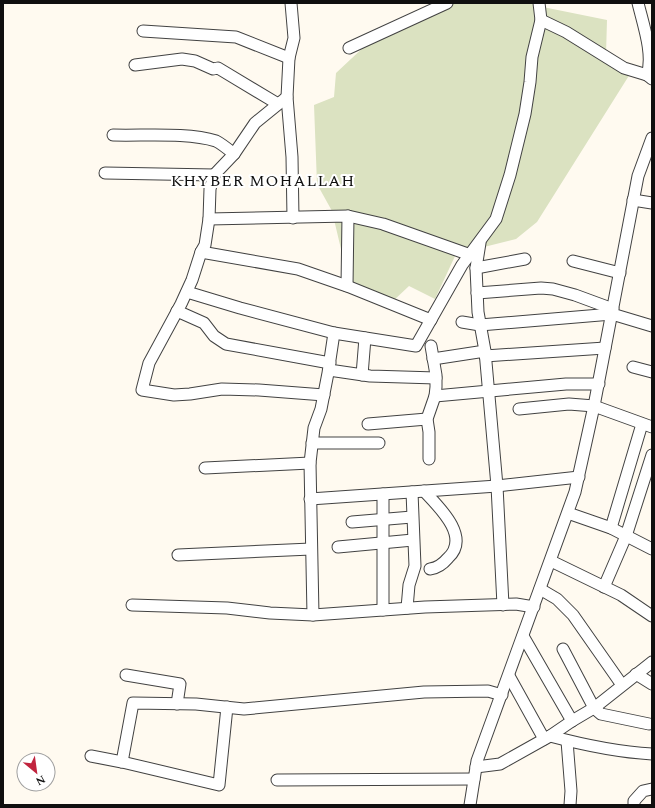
<svg xmlns="http://www.w3.org/2000/svg" width="655" height="808" viewBox="0 0 655 808" font-family="Spectral,serif">
	<style>
		.cemetery { fill: #dbe2c1 }
		.lines { fill: none; stroke-linecap: round; stroke-linejoin: round }
		.minor-casing { stroke: #424242; stroke-width: 13 }
		.minor { stroke: #fff; stroke-width: 11 }
		.labels { text-anchor: middle; stroke-width: 4; stroke-linejoin: round; paint-order: stroke }
		.neighbourhood-label { font-size: 16px; letter-spacing: 1px; fill: #0f0f0f; stroke: #fff }
	</style>
	<rect width="100%" height="100%" fill="#fffaf0"/>
	<path class="cemetery" d="M455,3H532L533,5L607,20L606,55L630,74L537,222L516,239L456,254L435,299L409,286L392,302L349,283L332,211L317,184L314,105L334,97L336,73L367,44Z"/>
	<g class="lines">
		<defs>
			<g id="minor">
				<path d="M291,3L294,38L289,58L287,97L292,157L293,218"/>
				<path d="M638,3C643,24 654,55 647,75"/>
				<path d="M541,20L566,32L624,68L647,75L652,79"/>
				<path d="M143,31L236,37L289,58"/>
				<path d="M349,48L447,3"/>
				<path d="M135,65L182,59L195,61L213,69L218,68L278,104"/>
				<path d="M287,97L255,123L234,154L214,175L210,189L209,219L205,245L201,252L192,280L181,304L149,363L142,390L174,395L190,394L222,389L259,390L324,395"/>
				<path d="M113,135C143,136 188,132 216,141C222,144 228,149 234,154"/>
				<path d="M105,173L214,175"/>
				<path d="M633,200L652,203"/>
				<path d="M209,219L348,216L383,224L476,257"/>
				<path d="M480,243L476,268L478,312L485,351L497,486L503,605"/>
				<path d="M201,252L298,269L347,286L431,320"/>
				<path d="M573,261L620,273"/>
				<path d="M476,268L525,259"/>
				<path d="M347,286L348,216"/>
				<path d="M187,292L240,308L334,333L416,346L462,265L496,219L510,175L525,114L530,82L532,57L541,20L539,3"/>
				<path d="M477,293L541,288L553,289L575,295L613,309"/>
				<path d="M177,311L204,323L214,336L226,344L330,363"/>
				<path d="M462,322L480,325L612,314L652,326"/>
				<path d="M485,356L605,348"/>
				<path d="M433,359L485,351"/>
				<path d="M633,367L652,372"/>
				<path d="M329,370L370,376L436,378"/>
				<path d="M362,375L365,338"/>
				<path d="M435,396L566,384H599"/>
				<path d="M519,409L569,404L594,406L652,427"/>
				<path d="M368,424L427,419"/>
				<path d="M312,443H379"/>
				<path d="M429,459V432L427,419L435,396L436,387V375L431,346"/>
				<path d="M205,468L310,463"/>
				<path d="M424,491C439,507 471,537 448,558C443,564 438,568 430,569"/>
				<path d="M383,494V610"/>
				<path d="M310,499L497,486L579,477"/>
				<path d="M568,513L611,528L652,549"/>
				<path d="M352,522L412,517"/>
				<path d="M611,528L642,424"/>
				<path d="M338,547L413,540"/>
				<path d="M178,555L311,549"/>
				<path d="M551,561L621,595L652,616"/>
				<path d="M604,587L626,536L652,455"/>
				<path d="M540,589L557,599L573,615L622,685"/>
				<path d="M132,605L227,608L270,613L313,615L425,607L516,604L534,607"/>
				<path d="M407,608L409,585L415,566L412,492"/>
				<path d="M313,615L310,463L314,428L321,409L328,373L334,333"/>
				<path d="M523,636L572,721"/>
				<path d="M563,649L594,708L601,714L649,724"/>
				<path d="M636,674L652,684"/>
				<path d="M126,675L180,684L177,704"/>
				<path d="M509,676L544,739"/>
				<path d="M550,736C584,745 617,752 652,754"/>
				<path d="M567,741L571,791L570,805"/>
				<path d="M91,756L122,762L219,785L227,707"/>
				<path d="M122,762L133,703L196,704L244,709L424,692L488,691L502,695"/>
				<path d="M476,767L500,764L550,736L572,721L594,708L652,662"/>
				<path d="M277,780L474,779"/>
				<path d="M470,805L477,761L575,492L594,406L638,176L652,138"/>
				<path d="M634,805V801L643,791L652,789"/>
			</g>
		</defs>
		<use href="#minor" class="minor-casing"/>
		<use href="#minor" class="minor"/>
	</g>
	<g class="labels">
		<g class="neighbourhood-label">
			<text x="263" y="186">KHYBER MOHALLAH</text>
		</g>
	</g>
	<rect width="655" height="808" fill="none" stroke="#0f0f0f" stroke-width="8"/>
	<g transform="translate(36 772) rotate(151)"><circle r="19" fill="#ffffff" stroke="#9f9f9f"/>
	<path d="M0-3L7 15L0 10L-7 15Z" fill="#c1243e"/>
	<text y="-6" font-size="11" font-weight="bold" text-anchor="middle" fill="#0f0f0f">N</text>
	</g>
</svg>
